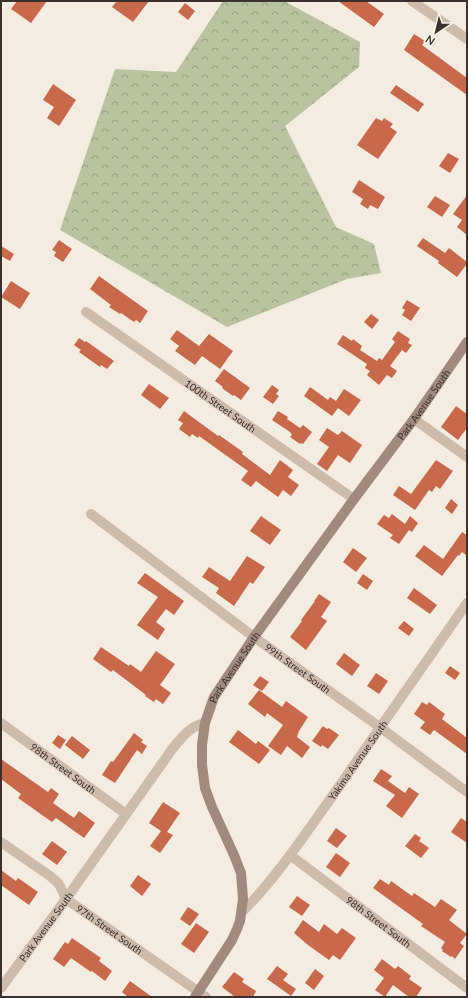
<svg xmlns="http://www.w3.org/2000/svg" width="468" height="998" viewBox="0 0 468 998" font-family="Lato,sans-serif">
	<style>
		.forest { fill: url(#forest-crowns) }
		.building { fill: #c8694b }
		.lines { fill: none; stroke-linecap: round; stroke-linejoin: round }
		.street { stroke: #cdbbac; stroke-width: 10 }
		.secondary { stroke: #a18a7d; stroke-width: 10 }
		.labels { text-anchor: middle; stroke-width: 3; stroke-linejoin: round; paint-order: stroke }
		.street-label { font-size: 10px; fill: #3b302b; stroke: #fbf5ee }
	</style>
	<defs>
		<pattern id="forest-crowns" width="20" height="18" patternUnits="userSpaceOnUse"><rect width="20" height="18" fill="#b8c4a0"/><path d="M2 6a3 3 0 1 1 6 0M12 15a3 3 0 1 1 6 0" fill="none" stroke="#97a083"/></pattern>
	</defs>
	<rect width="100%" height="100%" fill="#f4ebe1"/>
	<path class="forest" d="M223,1H284L360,42L359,67L285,126L336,227L374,244L381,273L347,279L227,327L60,230L115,69L176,72Z"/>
	<g class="building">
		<path d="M17,1H47L31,23L11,9Z"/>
		<path d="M117,1H149L133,22L112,7Z"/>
		<path d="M338,1H366L384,14L374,27Z"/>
		<path d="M185,3L195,11L188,20L178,12Z"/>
		<path d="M414,34L425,41L422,45L467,78V95L404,50Z"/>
		<path d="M53,84L76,100L59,126L47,118L54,107L43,100Z"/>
		<path d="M396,85L424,104L418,112L390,93Z"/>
		<path d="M376,118L382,121L384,118L393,124L390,127L397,132L378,159L357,145Z"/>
		<path d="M448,153L459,159L450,173L439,166Z"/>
		<path d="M359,180L385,197L378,209L370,205L368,209L360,204L363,199L352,192Z"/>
		<path d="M467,195V235L457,227L462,220L453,214Z"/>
		<path d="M435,196L450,205L442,217L427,207Z"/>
		<path d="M423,238L445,253L449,248L467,262V264L457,277L438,263L439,261L417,246Z"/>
		<path d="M59,240L72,249L63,262L54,256L56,252L52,250Z"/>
		<path d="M1,246L14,254L10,261L1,256Z"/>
		<path d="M99,276L148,311L140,323L136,320L134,322L121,313L120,314L109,307L111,305L90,289Z"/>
		<path d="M11,281L30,293L20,309L1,297Z"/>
		<path d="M407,300L420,308L411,321L402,315L405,310L402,308Z"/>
		<path d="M371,314L379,320L372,329L364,322Z"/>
		<path d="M177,330L199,346L209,334L233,351L220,369L202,356L195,365L175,351L179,346L170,339Z"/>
		<path d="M398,331L410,339L408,343L412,345L406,353L402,350L390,366L397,371L392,378L387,375L379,385L367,375L370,371L365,368L367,364L337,344L343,335L352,341L353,339L362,346L360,350L377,361L379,358L382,360L395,342L392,339Z"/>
		<path d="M79,338L85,342L86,341L114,361L107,369L101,365L100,367L79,352L81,350L74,345Z"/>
		<path d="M224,369L250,388L241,400L234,395L233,396L222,388L223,387L215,381Z"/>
		<path d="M149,384L169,398L160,409L141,395Z"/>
		<path d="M272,385L279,390L276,394L279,396L273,404L263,397Z"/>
		<path d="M310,387L328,400L330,397L336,401L344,389L361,400L349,416L338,408L332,416L304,396Z"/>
		<path d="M456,406L467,414V428L458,440L441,427Z"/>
		<path d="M184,411L218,436L219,435L243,452L242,454L270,475L280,460L293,470L288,477L299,485L291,496L283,490L278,497L256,481L251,487L241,480L248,471L199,436L198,438L192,434L190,437L179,429L183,423L178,420Z"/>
		<path d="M278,411L288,417L287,419L300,428L303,425L312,432L303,444L301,443L300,444L290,437L292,435L290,432L272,420Z"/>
		<path d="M327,428L338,435L342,431L362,445L350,463L338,455L327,471L317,464L329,447L319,440Z"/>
		<path d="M436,460L453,471L440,489L436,486L432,492L429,490L415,510L393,495L399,486L411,494Z"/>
		<path d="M451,499L458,505L452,514L445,508Z"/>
		<path d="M392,514L405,524L410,516L418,523L412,532L409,530L399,544L390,538L393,535L377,524L384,515L389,518Z"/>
		<path d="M261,516L281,530L270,545L250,531Z"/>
		<path d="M462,532L467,535V556L462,552L459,556L458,555L442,576L415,556L424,545L443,559Z"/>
		<path d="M353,548L367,558L356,572L343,562Z"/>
		<path d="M247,556L265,567L253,584L250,582L234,606L216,593L219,588L202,577L209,567L230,581Z"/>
		<path d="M145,573L184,601L174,615L166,609L156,622L165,629L158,640L137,625L158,597L137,583Z"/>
		<path d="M363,574L373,581L367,590L357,583Z"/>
		<path d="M414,588L437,605L430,614L407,598Z"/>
		<path d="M319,594L331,602L321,617L327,621L306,650L290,637L302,621L301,620L315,601H314Z"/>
		<path d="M404,621L414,629L409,636L398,628Z"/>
		<path d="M101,647L129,666L130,664L141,672L156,651L175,664L160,685L171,693L163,704L156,699L154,702L145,696L146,695L113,670L111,672L93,659Z"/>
		<path d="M344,653L360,665L352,676L336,664Z"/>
		<path d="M450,666L460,673L455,680L445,673Z"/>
		<path d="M376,673L388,681L379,694L367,686Z"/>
		<path d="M260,676L269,682L262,691L253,685Z"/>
		<path d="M259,690L282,707L286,701L308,717L299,731L297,737L310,747L302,758L287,746L281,755L268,746L283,725L267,713L265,717L248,704Z"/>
		<path d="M422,702L427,705L429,702L445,714L442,719L467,738V754L434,730L430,735L420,728L425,722L414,714Z"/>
		<path d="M323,726L327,729L329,728L339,735L328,749L322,745L321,747L312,741Z"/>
		<path d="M238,730L256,744L258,741L270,750L259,764L229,742Z"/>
		<path d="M134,733L143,740L141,742L147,746L142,754L137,750L115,783L102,775L111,761L113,762Z"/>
		<path d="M58,735L66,740L60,749L52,743Z"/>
		<path d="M72,736L90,750L83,759L65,745Z"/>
		<path d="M1,759L48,792L51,788L59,794L53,803L74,818L79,811L95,823L84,838L56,818L52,822L18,798L21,794L1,779Z"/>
		<path d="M381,769L392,776L388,781L405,793L409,787L419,794L402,818L386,806L395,795L373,781Z"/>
		<path d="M163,802L180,813L167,832L173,835L160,853L150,846L161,831L149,823Z"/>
		<path d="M461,818L467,822V843L451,832Z"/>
		<path d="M336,828L347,836L337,848L327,841Z"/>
		<path d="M415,834L421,838L419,841L429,848L421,858L405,846Z"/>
		<path d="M52,841L67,852L57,865L42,854Z"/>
		<path d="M336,853L350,863L340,877L326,867Z"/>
		<path d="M1,870L16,881L18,878L38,892L29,905L1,885Z"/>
		<path d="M138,875L151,884L142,896L130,886Z"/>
		<path d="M380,879L389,885L391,881L412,896L414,893L435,907L441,899L457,910L449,920L467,934L460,943L464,946L455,959L452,956L451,957L442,951L443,950L441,948L445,942L421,926L423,924L373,888Z"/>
		<path d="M297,896L310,905L302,916L289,907Z"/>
		<path d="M188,907L199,914L190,926L180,919Z"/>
		<path d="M303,920L319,932L324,924L337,934L342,928L356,938L340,960L333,955L329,960L308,945L294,933Z"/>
		<path d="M196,923L209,932L194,953L181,944Z"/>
		<path d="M72,938L101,958L99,961L112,971L105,981L92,971L91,972L71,958L64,967L53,959L65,942L68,944Z"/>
		<path d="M382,959L395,969L398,966L411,976L409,979L422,988L416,997H409L393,985L385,997L375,990L384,978L374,970Z"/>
		<path d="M277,966L288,974L283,980L296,989L291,996L267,979Z"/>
		<path d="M315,969L324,976L314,990L305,983Z"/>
		<path d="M234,972L244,979L242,982L256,991L253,997H235L222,987Z"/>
		<path d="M130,981L152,997H128L122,992Z"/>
	</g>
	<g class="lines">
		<g class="street">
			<path d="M412,1L467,39"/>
			<path id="s1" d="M86,312L354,499"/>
			<path d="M414,419L467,457"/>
			<path id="s2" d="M91,514L254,637L381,728L467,792"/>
			<path id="s3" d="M1,723L126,814"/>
			<path id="s4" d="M1,842L50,876L58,883L61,888L66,899L206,997"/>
			<path id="s5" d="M290,855L467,988"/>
			<path id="s6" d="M242,912C276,878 303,837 331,798C377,733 422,668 467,603"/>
			<path id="s7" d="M1,988L66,899L173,748C182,737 190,726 205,723"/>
		</g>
		<path class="secondary" id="s8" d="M195,997L232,940L237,929L240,921L243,899L241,873L234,855L212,807L205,788L202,765V745L205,723L214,697L254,637L354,499L414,419L467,342"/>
	</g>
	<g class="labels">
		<g class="street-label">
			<text dy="4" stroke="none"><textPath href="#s8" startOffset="682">Park Avenue South</textPath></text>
			<text dy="4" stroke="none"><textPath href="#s1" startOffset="164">100th Street South</textPath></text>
			<text dy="4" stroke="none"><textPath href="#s8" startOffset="358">Park Avenue South</textPath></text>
			<text dy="4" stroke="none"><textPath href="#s2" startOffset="258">99th Street South</textPath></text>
			<text dy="4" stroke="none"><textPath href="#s6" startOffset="191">Yakima Avenue South</textPath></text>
			<text dy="4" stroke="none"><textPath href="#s3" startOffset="77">98th Street South</textPath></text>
			<text dy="4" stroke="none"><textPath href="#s5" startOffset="111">98th Street South</textPath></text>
			<text dy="4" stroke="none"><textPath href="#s7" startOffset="76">Park Avenue South</textPath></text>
			<text dy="4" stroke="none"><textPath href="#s4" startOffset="141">97th Street South</textPath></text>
		</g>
	</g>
	<rect width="468" height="998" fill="none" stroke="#3b302b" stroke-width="4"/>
	<g transform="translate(436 32) rotate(215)" stroke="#fbf5ee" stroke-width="3" paint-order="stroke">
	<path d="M0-3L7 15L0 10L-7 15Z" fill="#3b302b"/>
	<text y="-6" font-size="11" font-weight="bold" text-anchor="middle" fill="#3b302b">N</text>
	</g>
</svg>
